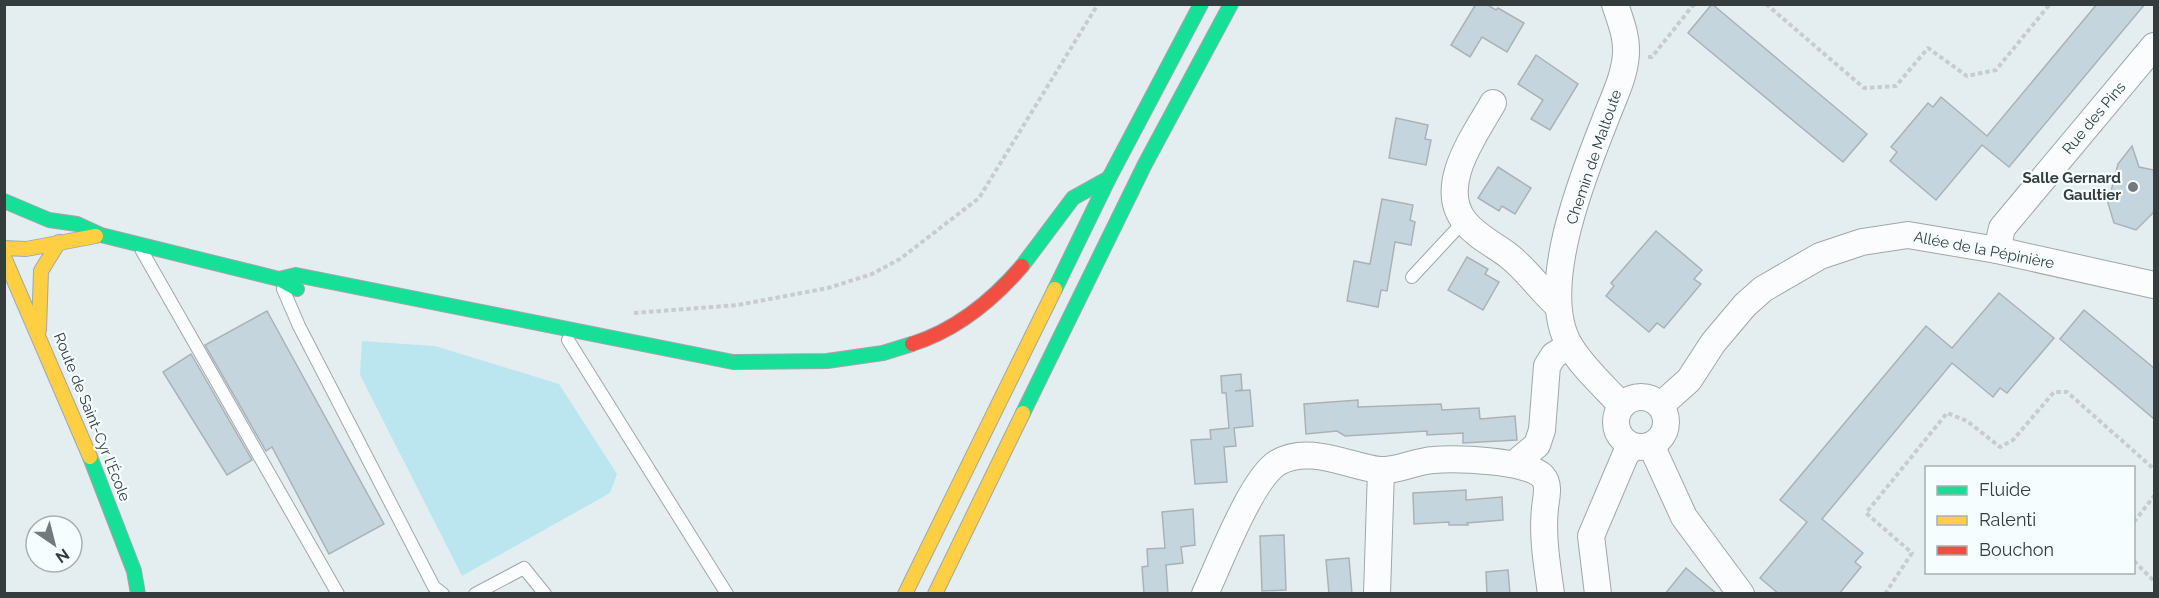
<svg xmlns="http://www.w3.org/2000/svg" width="2159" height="598" viewBox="0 0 2159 598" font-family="Raleway,sans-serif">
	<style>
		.garden { fill: #bbe6f0 }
		.building { fill: #c4d5dd; stroke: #abb2b5; stroke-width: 1.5 }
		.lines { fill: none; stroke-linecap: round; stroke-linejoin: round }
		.lane-casing { stroke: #a0a7a9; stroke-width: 14 }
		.street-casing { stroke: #a0a7a9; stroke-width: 28 }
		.fast-casing { stroke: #a0a7a9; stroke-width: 16 }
		.slow-casing { stroke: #a0a7a9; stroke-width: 16 }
		.jam-casing { stroke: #a0a7a9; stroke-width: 16 }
		.path { stroke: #c9ccce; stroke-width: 4; stroke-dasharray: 4.5 3; stroke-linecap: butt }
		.lane { stroke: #fbfcfd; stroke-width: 12 }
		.street { stroke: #fbfcfd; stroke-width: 26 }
		.fast { stroke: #16e098; stroke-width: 14 }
		.slow { stroke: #ffcf43; stroke-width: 14 }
		.jam { stroke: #f24e42; stroke-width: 14 }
		.poi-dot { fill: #727a7d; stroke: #f5fdfe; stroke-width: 2 }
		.labels { text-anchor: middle; stroke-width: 4.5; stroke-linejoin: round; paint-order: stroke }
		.street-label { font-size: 15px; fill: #353c3e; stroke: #f5fdfe }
		.poi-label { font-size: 15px; font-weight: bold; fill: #353c3e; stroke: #f5fdfe; text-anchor: end }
	</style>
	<rect width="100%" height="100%" fill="#e4eef1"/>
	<path class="garden" d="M362,341L435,346L559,384L617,474L610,493L462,576L360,375Z"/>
	<g class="building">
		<path d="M1476,4H1486L1496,10L1498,8L1524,23L1507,52L1482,37L1470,57L1451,45Z"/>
		<path d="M1712,4L1867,134L1843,162L1688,33Z"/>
		<path d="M2097,4H2145L2009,167L1982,145L1936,200L1890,161L1897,152L1891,147L1928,103L1933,107L1941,97L1987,136Z"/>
		<path d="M1536,55L1578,84L1550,130L1531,119L1543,100L1518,84Z"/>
		<path d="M1396,118L1428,125L1425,139L1431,140L1426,165L1389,158Z"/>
		<path d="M2132,146L2139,167L2154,170V212L2136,230L2114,223L2108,203L2118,164Z"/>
		<path d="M1498,167L1531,188L1515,214L1502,206L1499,211L1478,198Z"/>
		<path d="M1382,199L1413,205L1410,220L1415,222L1411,245L1395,242L1387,291L1381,290L1378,307L1347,301L1354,261L1370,264Z"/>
		<path d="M1656,231L1702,270L1694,279L1701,284L1664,328L1657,323L1649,332L1606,296L1614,286L1611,283Z"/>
		<path d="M1467,257L1488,269L1485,274L1499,282L1483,310L1448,290Z"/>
		<path d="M1999,293L2054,338L2007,393L2000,388L1993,397L1952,363L1822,519L1863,553L1855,562L1861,567L1839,594H1779L1760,578L1807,522L1780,500L1926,326L1952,348Z"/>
		<path d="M2084,310L2154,368V419L2060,339Z"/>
		<path d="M267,311L384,524L329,554L272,447L266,451L205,345Z"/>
		<path d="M191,354L252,460L227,475L163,372Z"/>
		<path d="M1241,374L1242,390L1235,391L1250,390L1253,426L1234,428L1236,446L1224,447L1227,482L1195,484L1191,440L1211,439L1210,430L1229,428L1226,393H1222L1221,376Z"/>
		<path d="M1358,400V407L1441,404L1442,410L1479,408L1480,419L1515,416L1517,440L1463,443V433L1427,435V431L1345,436L1337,431L1306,434L1304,404Z"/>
		<path d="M1466,490V500L1502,497L1503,520L1467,523L1468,525H1449V522L1414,524L1413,493Z"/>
		<path d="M1193,509L1195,545L1181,547L1183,563L1166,565L1168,594H1144L1142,567L1148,566L1147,549L1165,548L1162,512Z"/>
		<path d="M1284,535L1286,590L1262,591L1260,536Z"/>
		<path d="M1349,558L1352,594H1329L1326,560Z"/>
		<path d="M1686,568L1717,594H1665Z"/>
		<path d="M1508,570L1510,594H1487L1486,572Z"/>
	</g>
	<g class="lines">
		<defs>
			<g id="lane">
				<path d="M142,251L338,594"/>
				<path d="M1412,277L1464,221"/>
				<path d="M283,289L299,326L434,587L443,594"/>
				<path d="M568,340L727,594"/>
				<path d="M475,594L524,568L545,594"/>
			</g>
			<g id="street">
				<path d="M1615,4C1620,20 1627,36 1626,53C1625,77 1612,101 1604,123C1582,178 1537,291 1570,346C1583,368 1605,387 1621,405"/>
				<path d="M1493,103C1475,135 1436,186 1465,222C1477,237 1495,245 1509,256C1527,270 1541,291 1558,306"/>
				<path d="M1997,250L2002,228L2154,46"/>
				<circle cx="1641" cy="422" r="25"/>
				<path d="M1661,405L1689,380L1713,343L1745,305L1763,289L1820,256L1862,242L1908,235L1997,250L2154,285"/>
				<path d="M1651,445L1684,517L1741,594"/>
				<path d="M1514,464L1537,445L1542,430L1547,366L1554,355L1570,346"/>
				<path d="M1205,594C1220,562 1251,480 1277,463C1308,444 1348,466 1379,470C1395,472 1416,461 1433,460C1454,458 1530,460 1543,477C1550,485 1546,498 1545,508C1542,537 1547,564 1551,594"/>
				<path d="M1377,594L1381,470"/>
				<path d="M1598,594L1591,536L1625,456L1632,446"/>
			</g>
			<g id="fast">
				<path d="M4,201L49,220L77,224L101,235L279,279L297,289"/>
				<path d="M1022,266L1073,198L1109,178"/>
				<path d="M279,279L296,275L733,362L827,361L883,353L912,344"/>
				<path d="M1055,289L1109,178L1201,4"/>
				<path d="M1023,413L1145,164L1231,4"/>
				<path d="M90,457L134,571L138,594"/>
			</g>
			<g id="slow">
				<path d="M4,248L26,249L96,236"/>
				<path d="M4,257L90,457"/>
				<path d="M39,330L41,271L59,242"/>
				<path d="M905,594L1055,289"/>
				<path d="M935,594L1023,413"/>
			</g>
			<path id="jam" d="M912,344C956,330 992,301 1022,266"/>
		</defs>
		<use href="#lane" class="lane-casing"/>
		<use href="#street" class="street-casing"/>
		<use href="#fast" class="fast-casing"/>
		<use href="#slow" class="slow-casing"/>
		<use href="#jam" class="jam-casing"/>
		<g class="path">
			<path d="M1766,4L1864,88L1896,86L1928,48L1967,76L1996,70L2050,4"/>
			<path d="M1648,57H1652L1694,4"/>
			<path d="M634,313L738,305L828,288L872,274L900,259L979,198L1098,4"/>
			<path d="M2134,522L2154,496"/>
			<path d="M2134,561L2154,581"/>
			<path d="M1885,594L1912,553L1866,513L1947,413L1967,421L2000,447L2013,440L2054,392H2067L2154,469"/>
		</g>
		<use href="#lane" class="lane"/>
		<use href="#street" class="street"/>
		<use href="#fast" class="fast"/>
		<use href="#slow" class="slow"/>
		<use href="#jam" class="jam"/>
	</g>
	<circle class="poi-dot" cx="2133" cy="187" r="6"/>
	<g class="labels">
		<g class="street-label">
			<text transform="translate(2094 118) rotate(-50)" y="5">Rue des Pins</text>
			<text transform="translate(1594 157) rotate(-71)" y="5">Chemin de Maltoute</text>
			<text transform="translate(1984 250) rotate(11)" y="5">Allée de la Pépinière</text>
			<text transform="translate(92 417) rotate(68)" y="5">Route de Saint-Cyr l'École</text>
		</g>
		<g class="poi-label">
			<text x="2121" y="183">Salle Gernard<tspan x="2121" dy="17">Gaultier</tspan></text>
		</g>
	</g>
	<rect width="2159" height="598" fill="none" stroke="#353c3e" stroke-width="12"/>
	<rect x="1925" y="466" width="210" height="108" fill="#f5fdfe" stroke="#a8b0b1" stroke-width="1.5"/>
	<rect x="1937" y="486" width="30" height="9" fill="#16e098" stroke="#a8b0b1" stroke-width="1.5"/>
	<text x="1979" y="496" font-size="18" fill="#353c3e">Fluide</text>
	<rect x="1937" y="516" width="30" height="9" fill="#ffcf43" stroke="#a8b0b1" stroke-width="1.5"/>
	<text x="1979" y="526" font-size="18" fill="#353c3e">Ralenti</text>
	<rect x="1937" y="546" width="30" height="9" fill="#f24e42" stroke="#a8b0b1" stroke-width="1.5"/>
	<text x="1979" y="556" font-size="18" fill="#353c3e">Bouchon</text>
	<g transform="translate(54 544) rotate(145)"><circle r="28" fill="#f5fdfe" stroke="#a8b0b1" stroke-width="1.5"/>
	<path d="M0-4.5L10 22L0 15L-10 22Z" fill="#727a7d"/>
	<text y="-9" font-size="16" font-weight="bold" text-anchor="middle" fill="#353c3e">N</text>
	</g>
</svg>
